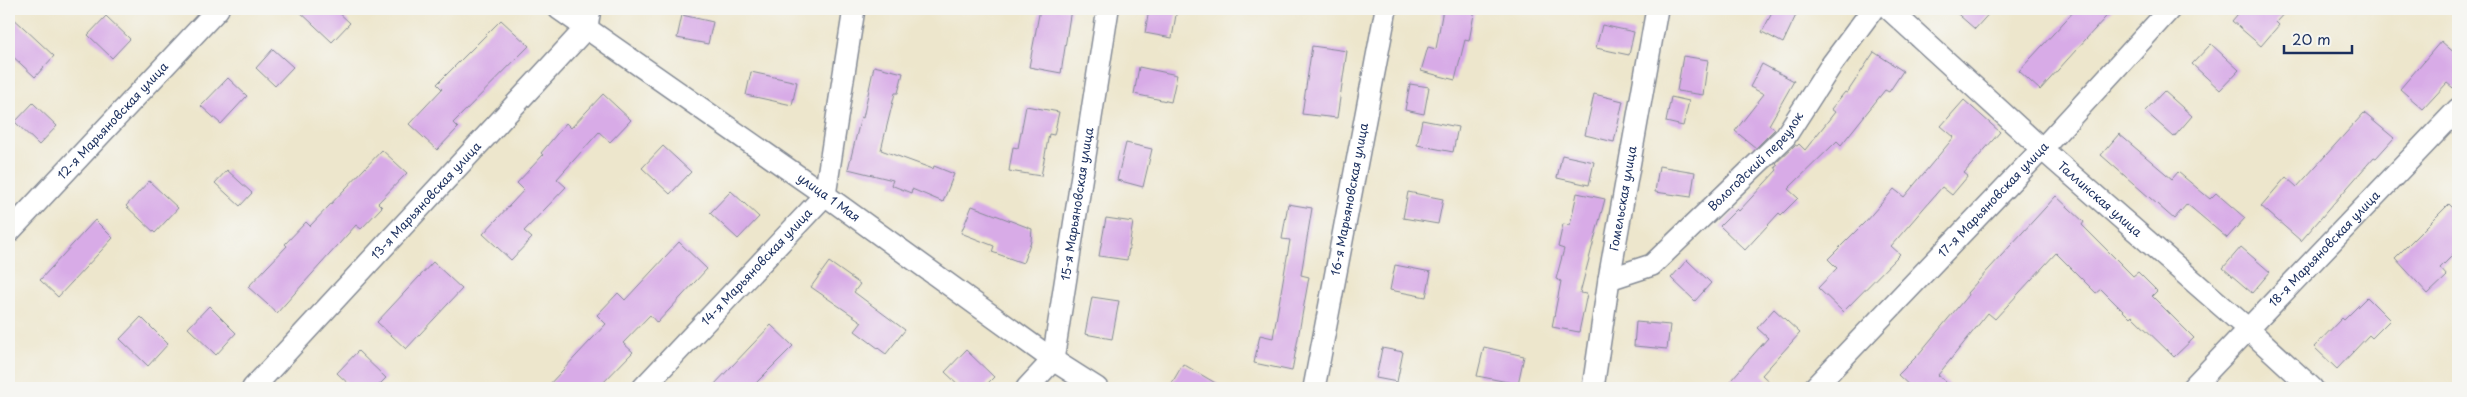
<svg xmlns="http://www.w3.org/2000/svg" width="2467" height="397" viewBox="0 0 2467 397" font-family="'Playpen Sans',sans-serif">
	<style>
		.building { fill: #d8abe7 }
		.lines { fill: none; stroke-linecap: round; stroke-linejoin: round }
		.street-casing { stroke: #848a95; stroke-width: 24 }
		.street { stroke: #fff; stroke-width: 21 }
		.labels { text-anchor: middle; stroke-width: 4; stroke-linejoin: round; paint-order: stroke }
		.street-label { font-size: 12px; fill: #1b2f5e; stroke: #f6f6f2 }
	</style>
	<rect width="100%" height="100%" fill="#f6f6f2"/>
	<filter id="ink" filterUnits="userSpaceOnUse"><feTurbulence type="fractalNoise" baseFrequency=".02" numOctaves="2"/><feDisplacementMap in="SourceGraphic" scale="10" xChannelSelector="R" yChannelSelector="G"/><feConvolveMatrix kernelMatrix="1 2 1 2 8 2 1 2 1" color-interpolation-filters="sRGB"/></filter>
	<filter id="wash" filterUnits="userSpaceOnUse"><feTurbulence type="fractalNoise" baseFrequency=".0096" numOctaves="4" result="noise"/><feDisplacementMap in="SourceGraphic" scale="20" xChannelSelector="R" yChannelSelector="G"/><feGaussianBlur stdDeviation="1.12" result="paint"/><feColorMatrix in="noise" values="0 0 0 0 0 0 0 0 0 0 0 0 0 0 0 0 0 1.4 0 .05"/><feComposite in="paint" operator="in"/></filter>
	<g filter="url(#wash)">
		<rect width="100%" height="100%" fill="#ede6cc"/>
		<g id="blocks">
			<g class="building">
				<path d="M297,9H335L350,23L332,42Z"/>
				<path d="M1040,9H1071L1061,73L1029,67Z"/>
				<path d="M1149,9H1177L1172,38L1145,33Z"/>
				<path d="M1443,9H1475L1469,41L1465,40L1455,80L1421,71L1428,47L1436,49Z"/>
				<path d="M1774,9H1788L1797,13L1783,43L1762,32Z"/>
				<path d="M1952,9H1993L1975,29Z"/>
				<path d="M2076,9H2113L2040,90L2019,71Z"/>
				<path d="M2242,9H2288L2276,22L2279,25L2261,46L2232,21Z"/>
				<path d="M9,14L54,56L35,77L9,53Z"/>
				<path d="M682,15L713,22L708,44L677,38Z"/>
				<path d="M106,16L130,39L112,58L88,35Z"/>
				<path d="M501,20L529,46L453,123L458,128L437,150L409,124L442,89L437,84Z"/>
				<path d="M1602,25L1634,32L1629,55L1596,48Z"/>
				<path d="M2441,41L2458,56V92L2447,83L2423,109L2400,89Z"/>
				<path d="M2211,44L2239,70L2220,90L2192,64Z"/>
				<path d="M1312,46L1347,51L1337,118L1302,114Z"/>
				<path d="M273,49L293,67L275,86L256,68Z"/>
				<path d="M1874,52L1903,71L1889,92L1885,90L1841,145L1837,141L1788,189L1798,198L1781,215L1779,213L1745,250L1720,226L1737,209L1739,211L1777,170L1775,167L1778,165L1776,163L1795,145L1797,146L1799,144L1805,150L1835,112L1831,109L1845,92L1847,93Z"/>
				<path d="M1683,56L1708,60L1703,95L1677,91Z"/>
				<path d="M1762,64L1794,81L1769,125L1775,129L1756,148L1735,131L1764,94L1750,87Z"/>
				<path d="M874,66L903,73L898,93H895L881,150L933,169L934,166L954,174L943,202L912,189L911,193L891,185L893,180L848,169L861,117L863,118Z"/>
				<path d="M1139,67L1177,75L1171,102L1134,94Z"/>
				<path d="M751,72L797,82L792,105L746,95Z"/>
				<path d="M228,78L247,96L221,124L201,106Z"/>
				<path d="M1410,84L1429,87L1424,114L1405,110Z"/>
				<path d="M2164,91L2192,116L2174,137L2145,111Z"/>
				<path d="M603,94L631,120L610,142L599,132L557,179L566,187L524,231L532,238L511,260L483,234L524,190L517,183L543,155L541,153L566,123L571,128Z"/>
				<path d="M1594,94L1623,101L1614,142L1585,135Z"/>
				<path d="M1671,97L1689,101L1683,126L1666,122Z"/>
				<path d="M1964,100L2000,132L1964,173L1968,176L1952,195L1942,187L1891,246L1900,254L1843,312L1818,288L1837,268L1828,259L1865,222L1894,189L1904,197L1954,137L1941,126Z"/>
				<path d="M33,103L57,126L39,145L15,122Z"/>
				<path d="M1026,106L1059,112L1054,135L1049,134L1041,176L1009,171L1013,147L1018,148Z"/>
				<path d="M2364,113L2394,138L2376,158L2374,157L2301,241L2261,206L2286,177L2297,187Z"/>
				<path d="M1422,120L1458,127L1453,152L1417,145Z"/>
				<path d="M2119,134L2172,179L2178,172L2210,199L2216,193L2245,218L2227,238L2187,204L2174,219L2101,155Z"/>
				<path d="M1126,143L1152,149L1143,187L1117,180Z"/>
				<path d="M663,146L691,172L670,194L642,168Z"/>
				<path d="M382,150L407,173L378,203L382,207L361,229L356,225L277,313L248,287L287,246L285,244L306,222L310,226Z"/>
				<path d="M1562,155L1594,162L1589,185L1557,178Z"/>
				<path d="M1659,166L1695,172L1691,197L1655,192Z"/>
				<path d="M227,170L252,193L240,206L215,183Z"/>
				<path d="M149,181L178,208L155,233L126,206Z"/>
				<path d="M731,191L759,217L738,239L710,213Z"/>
				<path d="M1408,192L1443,199L1438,224L1403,218Z"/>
				<path d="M1577,193L1605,199L1580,293L1587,294L1579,332L1552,327L1561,281L1556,279L1564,249L1558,247L1563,224L1570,225Z"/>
				<path d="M2056,196L2084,222L2082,225L2133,276L2138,272L2157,291L2152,296L2194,338L2174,357L2132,316L2130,318L2101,289L2096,293L2056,253L1995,319L1988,313L1938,375L1953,388H1912L1898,375L1917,356L1968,295L1967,293Z"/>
				<path d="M1288,204L1312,208L1301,275L1309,277L1292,371L1254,363L1260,335L1273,338L1290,240L1282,239Z"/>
				<path d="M2449,204L2458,213V250L2440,268L2447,276L2428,294L2395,258Z"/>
				<path d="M972,206L1032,229L1031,241L1023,263L992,252L994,246L961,233Z"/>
				<path d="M1106,218L1133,222L1127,260L1099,256Z"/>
				<path d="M95,220L113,238L58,297L40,280Z"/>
				<path d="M679,242L707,269L657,323L650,315L623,343L633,352L598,388H546L606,324L597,315L618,293L625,300Z"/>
				<path d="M2241,247L2270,272L2252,293L2223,268Z"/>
				<path d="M1687,260L1711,283L1695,301L1671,278Z"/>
				<path d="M433,262L462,289L406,349L377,322Z"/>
				<path d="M829,262L860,284L854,292L905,330L886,354L855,331L862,322L811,287Z"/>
				<path d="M1395,265L1431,272L1426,297L1390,290Z"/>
				<path d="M1092,297L1119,301L1112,339L1085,334Z"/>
				<path d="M2367,297L2390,320L2372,338L2369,335L2337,369L2314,347L2342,318L2344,320Z"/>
				<path d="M209,306L236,333L216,355L188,328Z"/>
				<path d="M1774,309L1800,333L1762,375L1776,388H1724L1768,338L1757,328Z"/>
				<path d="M141,317L168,344L148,366L120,339Z"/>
				<path d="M1636,322L1670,325L1667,349L1634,346Z"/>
				<path d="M771,325L793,346L751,388H711Z"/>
				<path d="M1484,347L1524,356L1518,384L1477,376Z"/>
				<path d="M1382,348L1403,352L1397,382L1376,378Z"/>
				<path d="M966,350L994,377L983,388H962L945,372Z"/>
				<path d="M358,351L386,378L376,388H353L337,373Z"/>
				<path d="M1183,364L1224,388H1169Z"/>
			</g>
		</g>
	</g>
	<g filter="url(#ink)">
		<use href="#blocks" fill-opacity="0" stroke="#848a95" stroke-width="1"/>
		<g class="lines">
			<defs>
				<g id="street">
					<path id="s1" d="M559,9L825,195L1053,360L1097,388"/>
					<path id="s2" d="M1889,9L2042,149L2248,329L2312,388"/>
					<path id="s3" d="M9,232L218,9"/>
					<path id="s4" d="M1609,279L1652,265L1785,137L1832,64L1873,9"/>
					<path id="s5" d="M253,388L587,27L590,9"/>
					<path id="s6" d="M643,388L825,195L854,9"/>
					<path id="s7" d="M1027,388L1053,360L1108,9"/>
					<path id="s8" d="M1314,388L1386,9"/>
					<path id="s9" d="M1593,388L1609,279L1657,9"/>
					<path id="s10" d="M1814,388L2042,149L2170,9"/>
					<path id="s11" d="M2192,388L2458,109"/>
				</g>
			</defs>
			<use href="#street" class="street-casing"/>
			<use href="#street" class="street"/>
		</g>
	</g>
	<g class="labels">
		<g class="street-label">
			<text dy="4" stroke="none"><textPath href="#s3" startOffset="152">12-я Марьяновская улица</textPath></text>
			<text dy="4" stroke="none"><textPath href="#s4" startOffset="192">Вологодский переулок</textPath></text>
			<text dy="4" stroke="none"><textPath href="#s1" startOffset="329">улица 1 Мая</textPath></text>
			<text dy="4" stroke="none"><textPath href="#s8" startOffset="192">16-я Марьяновская улица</textPath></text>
			<text dy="4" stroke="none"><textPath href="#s9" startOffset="192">Гомельская улица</textPath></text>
			<text dy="4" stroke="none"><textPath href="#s2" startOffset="284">Таллинская улица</textPath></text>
			<text dy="4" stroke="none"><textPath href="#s10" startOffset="260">17-я Марьяновская улица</textPath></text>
			<text dy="4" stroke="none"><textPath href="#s5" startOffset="255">13-я Марьяновская улица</textPath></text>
			<text dy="4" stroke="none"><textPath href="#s7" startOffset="196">15-я Марьяновская улица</textPath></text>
			<text dy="4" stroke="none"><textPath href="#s11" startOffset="192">18-я Марьяновская улица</textPath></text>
			<text dy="4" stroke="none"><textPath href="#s6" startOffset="166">14-я Марьяновская улица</textPath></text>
		</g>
	</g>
	<rect width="2467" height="397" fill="none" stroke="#f6f6f2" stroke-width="30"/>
	<path d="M2284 45v8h68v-8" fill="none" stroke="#1b2f5e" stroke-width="2.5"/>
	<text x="2292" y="45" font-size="15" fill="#1b2f5e" stroke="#f6f6f2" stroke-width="4" paint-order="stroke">20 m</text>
</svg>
